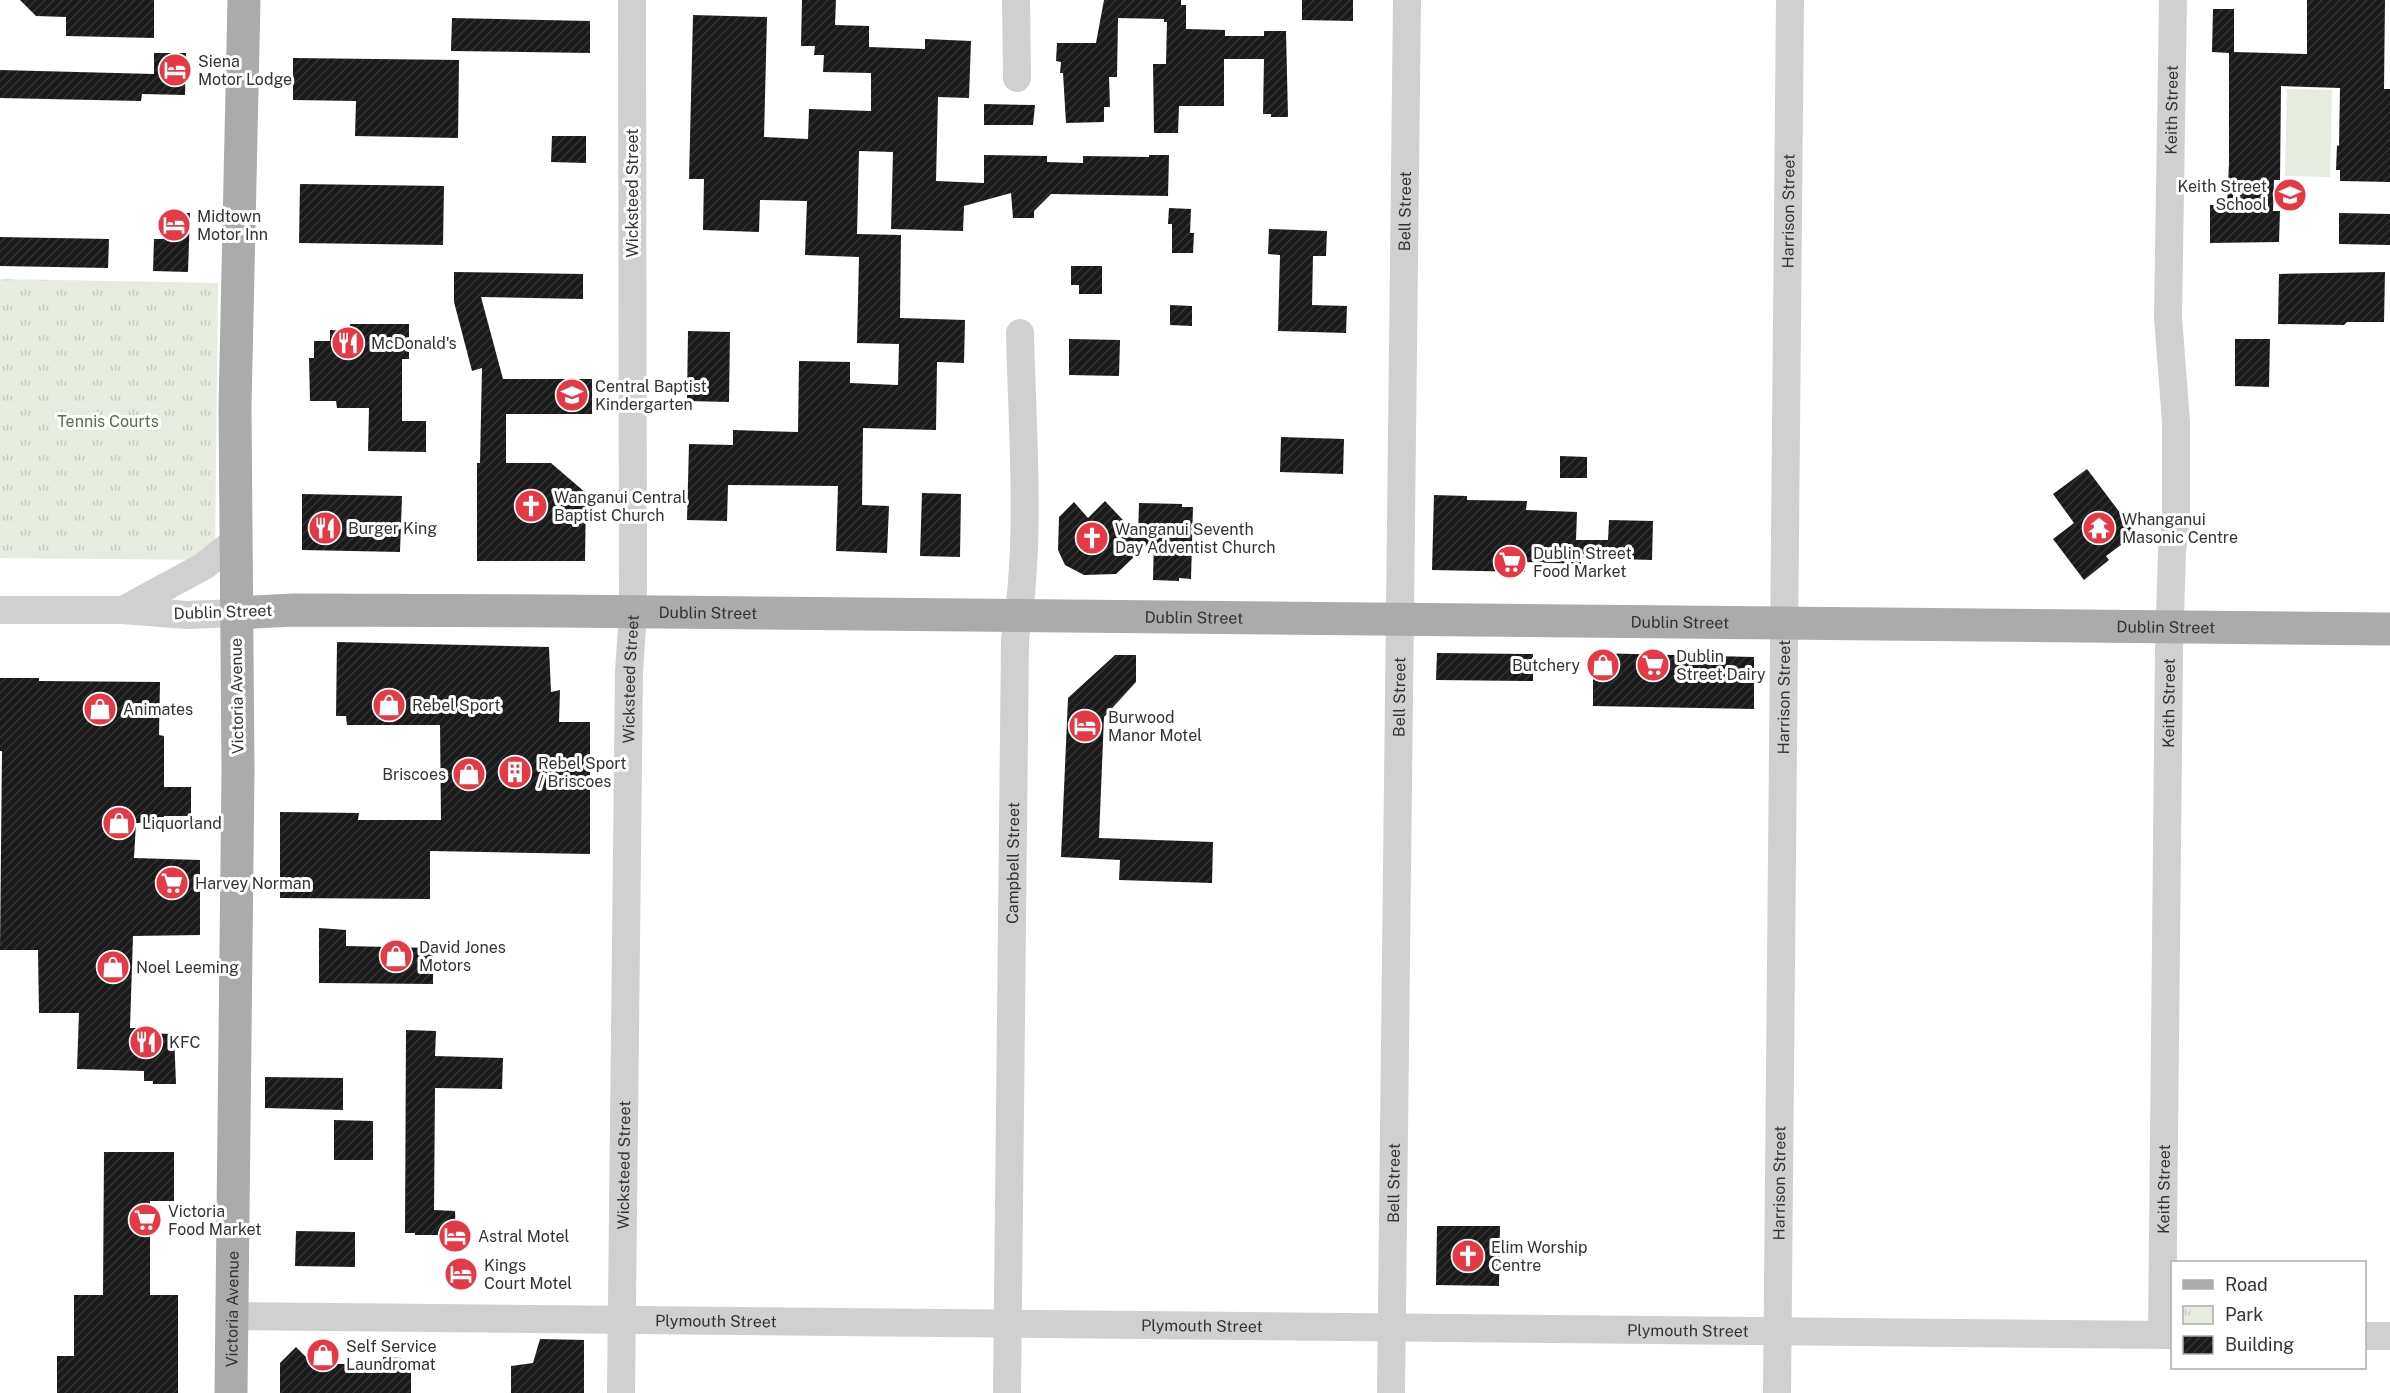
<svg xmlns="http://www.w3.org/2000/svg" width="2390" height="1393" viewBox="0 0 2390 1393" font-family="'Public Sans',sans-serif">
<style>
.grass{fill:#e6ecdf}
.park{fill:url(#park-tufts)}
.building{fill:url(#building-hatch)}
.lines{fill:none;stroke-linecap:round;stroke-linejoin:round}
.minor{stroke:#d0d0d0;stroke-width:28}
.major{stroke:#ababab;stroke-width:33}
.labels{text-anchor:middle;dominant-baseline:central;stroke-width:6;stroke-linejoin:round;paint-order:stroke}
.poi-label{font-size:16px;fill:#333;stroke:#fff;text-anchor:start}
.street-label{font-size:16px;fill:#333;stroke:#fff}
.park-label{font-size:16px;fill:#56703f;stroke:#fff}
</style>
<defs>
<pattern id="park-tufts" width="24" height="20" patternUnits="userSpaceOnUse" patternTransform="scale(1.5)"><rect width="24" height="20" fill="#e6ecdf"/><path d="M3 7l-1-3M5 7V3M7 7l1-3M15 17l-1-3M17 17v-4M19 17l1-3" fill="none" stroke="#c6cbc0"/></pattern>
<pattern id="building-hatch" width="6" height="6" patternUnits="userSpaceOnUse" patternTransform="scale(1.5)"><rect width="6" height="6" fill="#1a1a1a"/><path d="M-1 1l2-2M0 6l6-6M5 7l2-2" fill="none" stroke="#333"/></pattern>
</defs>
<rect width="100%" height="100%" fill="#fff"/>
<path class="grass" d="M2287,89L2332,90L2330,177L2285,176Z"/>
<path class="park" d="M0,279L218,283L215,560L0,558Z"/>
<g class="building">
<path d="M20,0H154V38L66,36V17L36,16Z"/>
<path d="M802,0H836L835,25L869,26V47L925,49V39L971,41L969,98L938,97L936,181L984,183V155L1047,156V162L1083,163V156L1149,157V155H1169L1168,196L1051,194L1034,211V218H1013L1011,193L964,206L963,231L891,229L893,152L859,151L857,234L901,235L900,318L965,320L964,363L937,362L936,430L863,428L862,505L889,506L887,553L836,551L838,486L728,485L727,521L687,520L689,444L733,445V430L798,432L799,361L850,362V383L898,385L899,344L857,343L859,257L805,255L807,201L760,200L759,232L703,230L704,179H689L693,15L767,17L764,137L808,139L809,109L871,111V73L823,72L824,55H814L815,46H801Z"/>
<path d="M1104,0H1181V5H1186V29L1225,30V36H1264V31H1286L1288,117H1271V114H1263L1264,59H1224V106H1179L1178,133H1154L1153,64H1166L1167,22H1164V19L1118,18L1117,77H1109L1110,107H1104V122L1066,123L1063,73H1060L1061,62L1056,61L1057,43H1096Z"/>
<path d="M1302,0H1353V21L1302,20Z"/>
<path d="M2307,0H2385L2384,89H2390V182L2340,181V170H2336L2337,145L2339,146L2340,88L2281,86L2280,180H2274L2273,211H2280L2279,242L2210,243V205H2227L2229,163V53L2212,52L2213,9H2234V52L2307,54Z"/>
<path d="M452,18L590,21V53L451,51Z"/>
<path d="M154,53H186L185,95L142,94L141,101L0,98V70L154,74Z"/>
<path d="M293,58L459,60L458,138L355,136L356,101L293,100Z"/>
<path d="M984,104L1035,105L1033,125H984Z"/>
<path d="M552,136H586V163L551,162Z"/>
<path d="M300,184L444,186L443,245L299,243Z"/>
<path d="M1169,208L1191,209L1190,233H1194L1193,253H1172V224H1168Z"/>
<path d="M164,212L190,213L188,272L153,271L154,239H163Z"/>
<path d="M2339,213L2390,214V245L2339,244Z"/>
<path d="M1269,229L1327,231L1326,256H1313L1312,305L1347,306L1346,333L1278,331L1280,255L1268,254Z"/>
<path d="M0,237L109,239L108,268L0,266Z"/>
<path d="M1071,266H1102V294H1079V285H1071Z"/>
<path d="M454,272L583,274V299L481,297L503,379H592V414H506V463H551L586,493L585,561H477V463H480L482,368L472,371L454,302Z"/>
<path d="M2385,272L2384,322H2347L2344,325L2278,324L2279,274Z"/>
<path d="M1170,305L1192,306V326L1170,325Z"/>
<path d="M350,324H409V359H402V421H426V452L368,451L369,408H337L336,401H310L309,358H314V341H330V330L350,331Z"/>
<path d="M688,331L730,332L729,402L687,401Z"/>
<path d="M1069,339L1120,340L1119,376L1069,375Z"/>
<path d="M2235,339H2270L2269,387L2235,386Z"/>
<path d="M1281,437L1344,439L1343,474L1280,472Z"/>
<path d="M1560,456L1587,457V478H1560Z"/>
<path d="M2087,469L2136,534L2106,556L2109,560L2084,580L2053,539L2074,523L2053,494Z"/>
<path d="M922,493L961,494L960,557L920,556Z"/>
<path d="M302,494L402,496L400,552L302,550Z"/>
<path d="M1434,495L1467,496V500L1527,501L1526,510L1577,512L1576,540H1608L1609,520L1653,521L1652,560L1581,558V564L1525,562V572L1432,570Z"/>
<path d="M1105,501L1138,536L1139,503L1182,504V507H1193L1191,579L1179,578V581L1153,580L1154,538L1116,574L1084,575L1065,565L1058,550L1059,517L1074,502L1088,518Z"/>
<path d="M337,642L549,647L551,692L560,690L559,722H590V854L430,851V899L280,898V812L359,813L358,820H441L440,725H347L346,716H336Z"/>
<path d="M1437,653L1533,654V681L1436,680Z"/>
<path d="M1593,653L1754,657V709L1593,706Z"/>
<path d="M1115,655H1136V682L1104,717L1099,838L1213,842L1212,883L1119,880L1120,860L1061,857L1068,698Z"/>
<path d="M0,678H39V681L160,682L159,735L164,736V787H191V816H164V823H136L134,858L200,860V935L133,936L130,1028H139V1033L174,1034L176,1084H153V1081H144V1071L77,1069L79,1013H39L38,950H0L2,751H0Z"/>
<path d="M319,928L346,930V946L433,948V984L319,983Z"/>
<path d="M406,1030L436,1031L435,1056L503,1058L502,1089L435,1088L434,1210L455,1211L456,1235H415V1233H405Z"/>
<path d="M265,1077L343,1078V1110L265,1108Z"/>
<path d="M334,1120L373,1121V1160H334Z"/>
<path d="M104,1152H174V1201H150V1295H178V1393H57V1356H74V1295H103Z"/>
<path d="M1437,1226H1500L1499,1286L1436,1285Z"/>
<path d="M296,1231L355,1232V1267L295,1266Z"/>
<path d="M540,1339L584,1340V1393H511V1366L533,1363Z"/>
<path d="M296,1347L313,1364H351V1370L383,1371V1357L401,1358V1371H411V1393H280V1363Z"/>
</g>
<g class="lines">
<g class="minor">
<path d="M1016,0L1017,78"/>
<path d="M0,610H123L187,615L236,613"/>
<path d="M123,610L204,566L235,541"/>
<path id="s1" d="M232,1316L2172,1335"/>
<path id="s2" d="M2162,1335L2169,650L2172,551L2176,524V422L2168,317L2173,0"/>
<path d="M2364,1336H2390"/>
<path id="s3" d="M621,1393L629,672L633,612L632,0"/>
<path id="s4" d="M1007,1393L1015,639C1032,541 1022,432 1020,333"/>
<path id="s5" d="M1391,1393L1407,0"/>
<path id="s6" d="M1777,1393L1790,0"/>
</g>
<g class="major">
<path id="s7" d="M236,613L294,610L556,611L2390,629"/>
<path id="s8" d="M231,1393L238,770L235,407L244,0"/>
</g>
</g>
<defs>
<symbol id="hotel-disc" viewBox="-11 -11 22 22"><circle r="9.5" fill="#e63946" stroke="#fff"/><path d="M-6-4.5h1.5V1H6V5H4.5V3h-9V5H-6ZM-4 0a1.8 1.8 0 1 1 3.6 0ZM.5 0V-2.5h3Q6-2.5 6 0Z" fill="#fff"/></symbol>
<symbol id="school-disc" viewBox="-11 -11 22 22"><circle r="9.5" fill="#e63946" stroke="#fff"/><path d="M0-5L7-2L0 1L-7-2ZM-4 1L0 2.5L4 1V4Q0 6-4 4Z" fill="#fff"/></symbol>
<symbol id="restaurant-disc" viewBox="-11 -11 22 22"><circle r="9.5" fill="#e63946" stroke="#fff"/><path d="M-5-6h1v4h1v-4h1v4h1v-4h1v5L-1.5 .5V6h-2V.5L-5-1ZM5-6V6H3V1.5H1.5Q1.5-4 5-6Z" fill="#fff"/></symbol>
<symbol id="church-disc" viewBox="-11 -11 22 22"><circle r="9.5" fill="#e63946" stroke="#fff"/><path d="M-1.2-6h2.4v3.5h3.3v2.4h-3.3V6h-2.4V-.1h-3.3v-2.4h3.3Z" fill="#fff"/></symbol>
<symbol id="temple-disc" viewBox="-11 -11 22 22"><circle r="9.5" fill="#e63946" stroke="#fff"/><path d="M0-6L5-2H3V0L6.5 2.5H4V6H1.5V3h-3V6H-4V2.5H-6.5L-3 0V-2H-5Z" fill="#fff"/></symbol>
<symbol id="supermarket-disc" viewBox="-11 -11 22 22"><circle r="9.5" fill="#e63946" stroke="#fff"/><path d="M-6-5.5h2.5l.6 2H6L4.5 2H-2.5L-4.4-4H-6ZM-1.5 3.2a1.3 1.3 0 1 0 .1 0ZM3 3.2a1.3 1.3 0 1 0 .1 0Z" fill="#fff"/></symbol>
<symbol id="shop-disc" viewBox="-11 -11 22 22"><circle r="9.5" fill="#e63946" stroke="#fff"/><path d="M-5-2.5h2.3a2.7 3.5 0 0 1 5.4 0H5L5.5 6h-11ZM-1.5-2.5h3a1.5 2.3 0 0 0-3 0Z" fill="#fff"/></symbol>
<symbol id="building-disc" viewBox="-11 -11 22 22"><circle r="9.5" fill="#e63946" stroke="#fff"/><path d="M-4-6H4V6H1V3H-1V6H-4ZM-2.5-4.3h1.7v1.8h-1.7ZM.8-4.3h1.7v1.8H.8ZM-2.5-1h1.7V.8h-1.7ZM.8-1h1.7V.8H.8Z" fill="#fff"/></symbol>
</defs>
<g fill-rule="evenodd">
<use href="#hotel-disc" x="156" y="51" width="38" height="38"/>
<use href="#school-disc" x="2271" y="176" width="38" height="38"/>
<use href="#hotel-disc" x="155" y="206" width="38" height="38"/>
<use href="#restaurant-disc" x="329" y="324" width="38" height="38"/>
<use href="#school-disc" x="553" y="376" width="38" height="38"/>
<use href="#church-disc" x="512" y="487" width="38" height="38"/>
<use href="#restaurant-disc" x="306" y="509" width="38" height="38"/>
<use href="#temple-disc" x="2080" y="509" width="38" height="38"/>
<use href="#church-disc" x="1073" y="519" width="38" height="38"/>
<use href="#supermarket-disc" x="1491" y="543" width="38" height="38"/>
<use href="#shop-disc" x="1584" y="646" width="38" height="38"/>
<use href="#supermarket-disc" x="1634" y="646" width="38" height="38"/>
<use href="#shop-disc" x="370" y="686" width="38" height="38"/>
<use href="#shop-disc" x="81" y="690" width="38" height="38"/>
<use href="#hotel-disc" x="1066" y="707" width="38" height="38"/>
<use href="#building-disc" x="496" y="753" width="38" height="38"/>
<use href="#shop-disc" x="450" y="755" width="38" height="38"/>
<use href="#shop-disc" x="100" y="804" width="38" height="38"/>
<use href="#supermarket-disc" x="153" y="864" width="38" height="38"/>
<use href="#shop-disc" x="377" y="937" width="38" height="38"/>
<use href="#shop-disc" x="94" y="948" width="38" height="38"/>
<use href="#restaurant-disc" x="127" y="1023" width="38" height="38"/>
<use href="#supermarket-disc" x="126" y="1201" width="38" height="38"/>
<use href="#hotel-disc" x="436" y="1217" width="38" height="38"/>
<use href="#church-disc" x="1449" y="1237" width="38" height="38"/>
<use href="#hotel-disc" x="442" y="1255" width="38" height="38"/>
<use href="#shop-disc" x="304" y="1336" width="38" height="38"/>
</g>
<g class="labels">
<g class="poi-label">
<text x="198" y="61">Siena<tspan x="198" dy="18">Motor Lodge</tspan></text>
<text x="2267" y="186" text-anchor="end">Keith Street<tspan x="2267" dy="18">School</tspan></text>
<text x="197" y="216">Midtown<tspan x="197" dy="18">Motor Inn</tspan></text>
<text x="371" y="343">McDonald's</text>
<text x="595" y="386">Central Baptist<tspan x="595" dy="18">Kindergarten</tspan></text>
<text x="554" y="497">Wanganui Central<tspan x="554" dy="18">Baptist Church</tspan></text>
<text x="2122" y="519">Whanganui<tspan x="2122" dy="18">Masonic Centre</tspan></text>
<text x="348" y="528">Burger King</text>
<text x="1115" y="529">Wanganui Seventh<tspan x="1115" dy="18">Day Adventist Church</tspan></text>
<text x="1533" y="553">Dublin Street<tspan x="1533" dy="18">Food Market</tspan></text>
<text x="1676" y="656">Dublin<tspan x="1676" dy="18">Street Dairy</tspan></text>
<text x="1580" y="665" text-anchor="end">Butchery</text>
<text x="412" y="705">Rebel Sport</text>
<text x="123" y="709">Animates</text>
<text x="1108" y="717">Burwood<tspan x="1108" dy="18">Manor Motel</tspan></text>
<text x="538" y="763">Rebel Sport<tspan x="538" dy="18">/ Briscoes</tspan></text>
<text x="446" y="774" text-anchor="end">Briscoes</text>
<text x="142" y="823">Liquorland</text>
<text x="195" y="883">Harvey Norman</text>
<text x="419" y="947">David Jones<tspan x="419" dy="18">Motors</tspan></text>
<text x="136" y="967">Noel Leeming</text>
<text x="169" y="1042">KFC</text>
<text x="168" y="1211">Victoria<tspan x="168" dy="18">Food Market</tspan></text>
<text x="478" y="1236">Astral Motel</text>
<text x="1491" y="1247">Elim Worship<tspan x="1491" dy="18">Centre</tspan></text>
<text x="484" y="1265">Kings<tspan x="484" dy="18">Court Motel</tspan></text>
<text x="346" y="1346">Self Service<tspan x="346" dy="18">Laundromat</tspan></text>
</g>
<g class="street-label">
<text stroke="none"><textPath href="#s2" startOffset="1226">Keith Street</textPath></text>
<text transform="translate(632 193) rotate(-90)">Wicksteed Street</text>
<text stroke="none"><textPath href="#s5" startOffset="1182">Bell Street</textPath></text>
<text stroke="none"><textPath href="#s6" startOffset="1182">Harrison Street</textPath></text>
<text transform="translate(223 612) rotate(-2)">Dublin Street</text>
<text stroke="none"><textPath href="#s7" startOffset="472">Dublin Street</textPath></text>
<text stroke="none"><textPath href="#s7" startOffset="958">Dublin Street</textPath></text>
<text stroke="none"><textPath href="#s7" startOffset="1444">Dublin Street</textPath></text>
<text stroke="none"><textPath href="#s7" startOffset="1930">Dublin Street</textPath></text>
<text stroke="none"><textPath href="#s3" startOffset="714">Wicksteed Street</textPath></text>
<text transform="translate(237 696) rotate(-91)">Victoria Avenue</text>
<text stroke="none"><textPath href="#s6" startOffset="696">Harrison Street</textPath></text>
<text stroke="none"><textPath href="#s5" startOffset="696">Bell Street</textPath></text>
<text stroke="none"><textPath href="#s2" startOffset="632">Keith Street</textPath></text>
<text stroke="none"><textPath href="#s4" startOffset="530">Campbell Street</textPath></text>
<text stroke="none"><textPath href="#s3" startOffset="228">Wicksteed Street</textPath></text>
<text stroke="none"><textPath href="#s5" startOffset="210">Bell Street</textPath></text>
<text stroke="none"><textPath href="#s6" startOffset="210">Harrison Street</textPath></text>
<text stroke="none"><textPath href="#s2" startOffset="146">Keith Street</textPath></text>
<text stroke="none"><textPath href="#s8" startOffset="84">Victoria Avenue</textPath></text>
<text stroke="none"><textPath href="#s1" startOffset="484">Plymouth Street</textPath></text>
<text stroke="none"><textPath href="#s1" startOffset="970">Plymouth Street</textPath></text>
<text stroke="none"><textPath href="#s1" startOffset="1456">Plymouth Street</textPath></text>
</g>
<g class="park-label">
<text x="108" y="421">Tennis Courts</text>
</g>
</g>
<rect x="2171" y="1261" width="195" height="108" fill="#ffffff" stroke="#adadad" stroke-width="1.5"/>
<rect x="2183" y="1280" width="30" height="9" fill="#ababab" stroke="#adadad" stroke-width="1.5"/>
<text x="2225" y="1291" font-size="18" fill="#333333">Road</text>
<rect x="2183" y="1306" width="30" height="18" fill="url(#park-tufts)" stroke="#adadad" stroke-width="1.5"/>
<text x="2225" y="1321" font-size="18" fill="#333333">Park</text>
<rect x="2183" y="1336" width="30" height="18" fill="url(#building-hatch)" stroke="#adadad" stroke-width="1.5"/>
<text x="2225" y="1351" font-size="18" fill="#333333">Building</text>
</svg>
